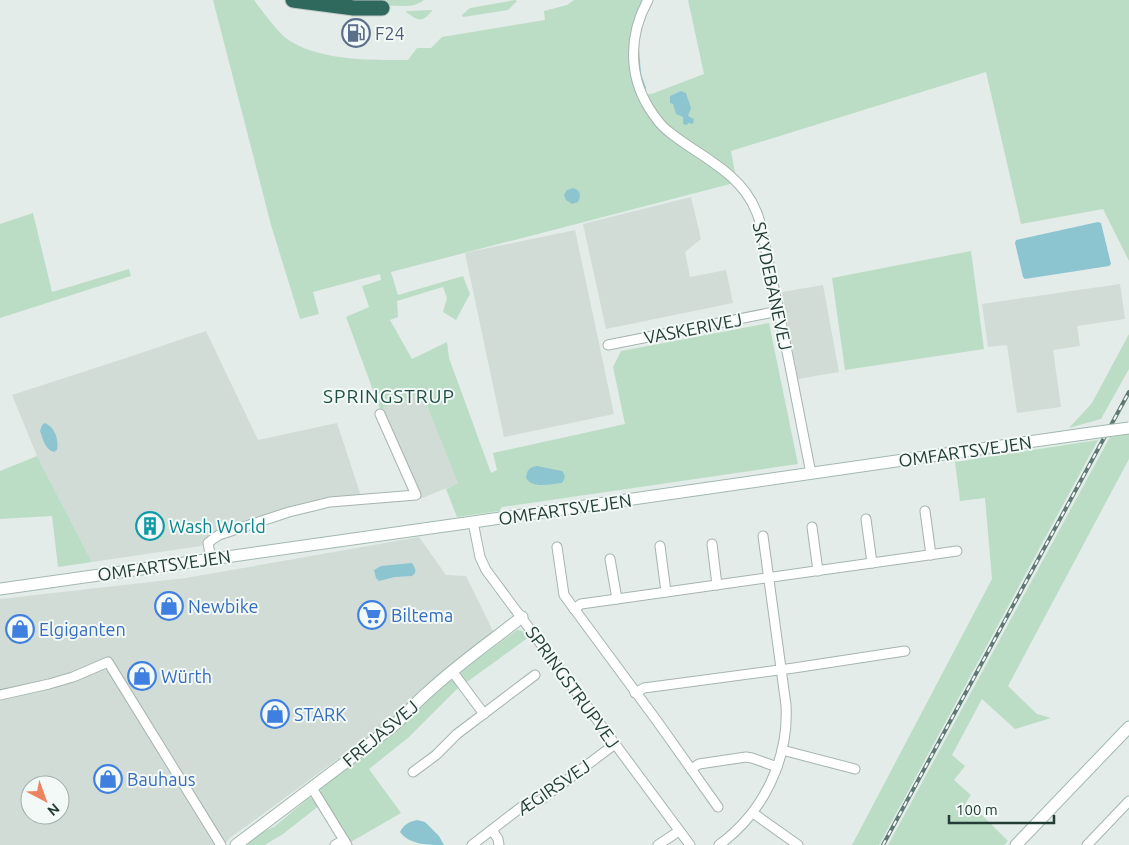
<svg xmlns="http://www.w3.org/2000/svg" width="1129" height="845" viewBox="0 0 1129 845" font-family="Ubuntu,sans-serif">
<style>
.built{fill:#d1dcd7;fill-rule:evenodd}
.green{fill:#bcddc5}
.water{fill:#8cc5d0}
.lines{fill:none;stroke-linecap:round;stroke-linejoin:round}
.stream{stroke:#8cc5d0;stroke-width:2}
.street-casing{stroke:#a6b4af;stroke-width:11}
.secondary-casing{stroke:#a1b8b0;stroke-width:13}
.highway-casing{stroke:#c1c9c7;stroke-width:17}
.street{stroke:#fff;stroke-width:9}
.secondary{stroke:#fff;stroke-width:11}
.highway{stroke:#2f695d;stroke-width:15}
.rail-casing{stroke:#5d7972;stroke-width:4}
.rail{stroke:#f3f9f6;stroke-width:2;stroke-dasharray:5.5;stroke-linecap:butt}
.secondary-bridge-casing{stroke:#a1b8b0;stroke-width:13;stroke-linecap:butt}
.secondary-bridge{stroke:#fff;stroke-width:11}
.labels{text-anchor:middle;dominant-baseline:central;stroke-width:4;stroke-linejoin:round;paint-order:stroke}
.service-label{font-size:18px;fill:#4e5e75;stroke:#f3f9f6;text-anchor:start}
.street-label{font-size:18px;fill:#233d36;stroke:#f3f9f6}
.culture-label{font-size:18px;fill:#0d838f;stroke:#f3f9f6;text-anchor:start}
.shop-label{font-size:18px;fill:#366cbe;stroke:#f3f9f6;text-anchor:start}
.neighbourhood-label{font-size:19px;letter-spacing:1px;fill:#1f4f44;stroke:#f3f9f6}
</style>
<rect width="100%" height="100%" fill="#e3ece8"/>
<g class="built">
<path d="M691,197L701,239L685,252L690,277L726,270L733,303L606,329L583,224Z"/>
<path d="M575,230L614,414L504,437L465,253Z"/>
<path d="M1120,284L1125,319L1077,326L1080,346L1053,350L1061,407L1017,413L1007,345L988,347L982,304Z"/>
<path d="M823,285L839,372L798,379L782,292Z"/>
<path d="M206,331L258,440L337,423L361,496L244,524L201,546L92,562L37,456L12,395L126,358Z"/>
<path d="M422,393L459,483L420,499L380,409Z"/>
<path d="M419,537L446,575L466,576L494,633L402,712L230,838L224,845H0V599L186,578ZM30,785H60V815H30Z"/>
</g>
<g class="green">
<path d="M213,0H254C262,11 277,31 287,39C319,61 370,60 408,60L417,48H431L442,37L545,20L544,11L567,5L574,0H646L631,49L649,114L734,183L391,272L398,295L463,276L470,294L456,320L443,312L447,298L443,287L397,301L398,317L390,320L412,359L447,342L449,358L491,473L497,470L493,453L625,424L613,367L621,351L769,323L798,464L502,507L499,511L457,517L446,489L458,483L422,393L380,409L346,317L369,307L362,286L381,280L380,274L313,292L319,314L300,319L271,225Z"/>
<path d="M308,0H424C411,10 397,4 382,6Z"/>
<path d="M515,0L517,1L508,10L463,17L462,15L470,8Z"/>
<path d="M688,0H1129V261L1103,209L1021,224L986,72L731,151L735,173L721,165L661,122L645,95L654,93L704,74Z"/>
<path d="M432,10V11C422,23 418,21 406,12L407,11Z"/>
<path d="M33,213L52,292L129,269L131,276L0,318V224Z"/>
<path d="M971,251L984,349L845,370L832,278Z"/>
<path d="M1129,334V369L1101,419L1069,428L1092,403Z"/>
<path d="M1129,434V459L1008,686L1037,714L1051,718L1015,729L982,699L952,755L965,766L954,780L971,795L965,804L978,811L1008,841L1004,845H888L1110,437Z"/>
<path d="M1098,440L879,845H852L992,579L985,498L960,501L955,462Z"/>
<path d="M37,456L92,562L58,567L52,516L0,519V471Z"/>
<path d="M517,630L526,632L529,637L467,682L461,674V671Z"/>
<path d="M453,680L458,688L409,737L369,769L401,813L349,843L320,792L321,788C354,763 389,740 418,710C426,703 442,682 453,680Z"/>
<path d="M309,798H315L320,805L283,834L265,845H242L255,835L274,827Z"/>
</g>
<g class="water">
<path d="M681,91L686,93L691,108L688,116L694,119L693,124L688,123L687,125L683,124V117L676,114L673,104L670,103V96Z"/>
<path d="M573,188C581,190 581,196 578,202L572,204L566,200L564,195L567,190Z"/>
<path d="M1098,222L1101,223L1111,264L1109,266L1025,279L1023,277L1015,243L1016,240Z"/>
<path d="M45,423C55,427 59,440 57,450L54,452C45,450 43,439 40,431L42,425Z"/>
<path d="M537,466L562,471C566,476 565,478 562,483C550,484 533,489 526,478C527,470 529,467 537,466Z"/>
<path d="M412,563C415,568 418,572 412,576L395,577L379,581L376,578L374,570L381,566Z"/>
<path d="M417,820L425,822L439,836L444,845C429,845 409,845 400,832C404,824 409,822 417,820Z"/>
</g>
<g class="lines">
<path class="stream" d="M638,49L640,74L645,88"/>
<defs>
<g id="street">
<path d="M648,0C629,34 628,74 649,108C654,116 660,125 668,131C698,156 740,171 756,211C760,219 761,228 763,236C766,252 770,268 773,284C787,347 798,410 811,473"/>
<path d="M608,345L779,311"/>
<path d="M925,511L931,555"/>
<path d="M866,519L872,563"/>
<path d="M473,522L480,557L486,570L690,845"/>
<path d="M812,527L818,571"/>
<path d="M712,544L717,585"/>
<path d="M660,546L666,592"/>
<path d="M557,547L564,595L657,721L718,807"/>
<path d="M211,559L208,543L213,539L219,535L289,512L330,502L416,495L380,414"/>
<path d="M610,559L617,599"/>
<path d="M574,609L581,604L617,599L957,551"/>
<path d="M452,671L484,714"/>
<path d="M635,693L644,688L794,668L905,651"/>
<path d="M0,695L49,684L73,677L108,662L221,845"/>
<path d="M782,750L855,769"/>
<path d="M691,769L699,764L746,757L752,758L777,767"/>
<path d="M413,772L436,755L457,734L535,675"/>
<path d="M312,788L347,845"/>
<path d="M753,813L798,845"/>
<path d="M492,830L498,839L499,845"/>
<path d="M335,845L344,840"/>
<path d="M472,845L524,805L539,801L615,744"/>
<path d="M658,845L679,831"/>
<path d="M719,845C763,813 789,760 786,705L763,536"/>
<path d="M1087,845L1129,801"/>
</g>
<g id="secondary">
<path d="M0,589L473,522L1084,434"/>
<path d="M236,845L392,727C405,716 415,703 428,692C457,665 490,642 522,617"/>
<path d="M1016,845L1129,727"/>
</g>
<path id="highway" d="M293,0L354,8H382"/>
</defs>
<use href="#street" class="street-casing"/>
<use href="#secondary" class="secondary-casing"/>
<use href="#highway" class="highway-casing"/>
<use href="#street" class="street"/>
<use href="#secondary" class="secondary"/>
<use href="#highway" class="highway"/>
<defs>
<path id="rail" d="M883,845L1129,392"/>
</defs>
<use href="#rail" class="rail-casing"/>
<use href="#rail" class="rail"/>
<defs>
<path id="secondary-bridge" d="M1084,434L1129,428"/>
</defs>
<use href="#secondary-bridge" class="secondary-bridge-casing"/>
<use href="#secondary-bridge" class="secondary-bridge"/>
</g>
<defs>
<symbol id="fuel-ring" viewBox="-11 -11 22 22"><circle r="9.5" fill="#f3f9f6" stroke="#5c6f8a" stroke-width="1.5"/><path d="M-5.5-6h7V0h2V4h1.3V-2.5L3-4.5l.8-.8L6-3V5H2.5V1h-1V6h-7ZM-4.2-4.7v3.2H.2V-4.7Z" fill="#5c6f8a"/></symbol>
<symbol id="building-ring" viewBox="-11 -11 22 22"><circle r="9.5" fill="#f3f9f6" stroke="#0f9aa8" stroke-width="1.5"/><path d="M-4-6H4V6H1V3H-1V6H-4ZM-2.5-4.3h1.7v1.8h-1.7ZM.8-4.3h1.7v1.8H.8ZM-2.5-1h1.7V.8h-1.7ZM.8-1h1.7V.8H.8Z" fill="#0f9aa8"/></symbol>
<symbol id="shop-ring" viewBox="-11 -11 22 22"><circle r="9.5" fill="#f3f9f6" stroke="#3f7fe0" stroke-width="1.5"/><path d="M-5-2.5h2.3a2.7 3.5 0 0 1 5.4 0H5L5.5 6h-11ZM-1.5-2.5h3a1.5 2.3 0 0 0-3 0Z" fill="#3f7fe0"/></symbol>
<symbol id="supermarket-ring" viewBox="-11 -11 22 22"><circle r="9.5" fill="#f3f9f6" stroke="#3f7fe0" stroke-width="1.5"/><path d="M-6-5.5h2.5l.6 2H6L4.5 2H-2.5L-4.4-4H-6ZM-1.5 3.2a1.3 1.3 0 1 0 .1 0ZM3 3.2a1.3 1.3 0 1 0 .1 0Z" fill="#3f7fe0"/></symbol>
</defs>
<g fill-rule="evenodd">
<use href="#fuel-ring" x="340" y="17" width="32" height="32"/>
<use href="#building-ring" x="134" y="510" width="32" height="32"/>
<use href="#shop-ring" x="153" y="590" width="32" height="32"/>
<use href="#supermarket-ring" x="356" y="599" width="32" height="32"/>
<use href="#shop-ring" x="4" y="613" width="32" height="32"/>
<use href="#shop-ring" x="126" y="660" width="32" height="32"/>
<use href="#shop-ring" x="259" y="698" width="32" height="32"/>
<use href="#shop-ring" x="92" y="763" width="32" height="32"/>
</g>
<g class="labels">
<g class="service-label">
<text x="375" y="33">F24</text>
</g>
<g class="street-label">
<text transform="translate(773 286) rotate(78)">SKYDEBANEVEJ</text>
<text transform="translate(693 328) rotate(-11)">VASKERIVEJ</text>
<text transform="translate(965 451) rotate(-8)">OMFARTSVEJEN</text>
<text transform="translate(565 509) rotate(-8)">OMFARTSVEJEN</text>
<text transform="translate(164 565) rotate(-8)">OMFARTSVEJEN</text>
<text transform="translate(573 687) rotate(54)">SPRINGSTRUPVEJ</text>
<text transform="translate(380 733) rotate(-40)">FREJASVEJ</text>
<text transform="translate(553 787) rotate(-34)">ÆGIRSVEJ</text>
</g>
<g class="culture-label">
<text x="169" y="526">Wash World</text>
</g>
<g class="shop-label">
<text x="188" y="606">Newbike</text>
<text x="391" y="615">Biltema</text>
<text x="39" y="629">Elgiganten</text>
<text x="161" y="676">Würth</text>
<text x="294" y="714">STARK</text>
<text x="127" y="779">Bauhaus</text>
</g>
<g class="neighbourhood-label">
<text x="389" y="396">SPRINGSTRUP</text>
</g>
</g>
<g transform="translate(45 800) rotate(139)"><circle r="24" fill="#f3f9f6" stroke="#a0aea9"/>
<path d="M0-4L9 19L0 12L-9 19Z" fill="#ee845f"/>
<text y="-8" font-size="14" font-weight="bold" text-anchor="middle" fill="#233d36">N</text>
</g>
<path d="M949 815v8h105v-8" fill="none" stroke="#233d36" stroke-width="2.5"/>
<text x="956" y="815" font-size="15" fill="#233d36" stroke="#f3f9f6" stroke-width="4" paint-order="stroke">100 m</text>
</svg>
